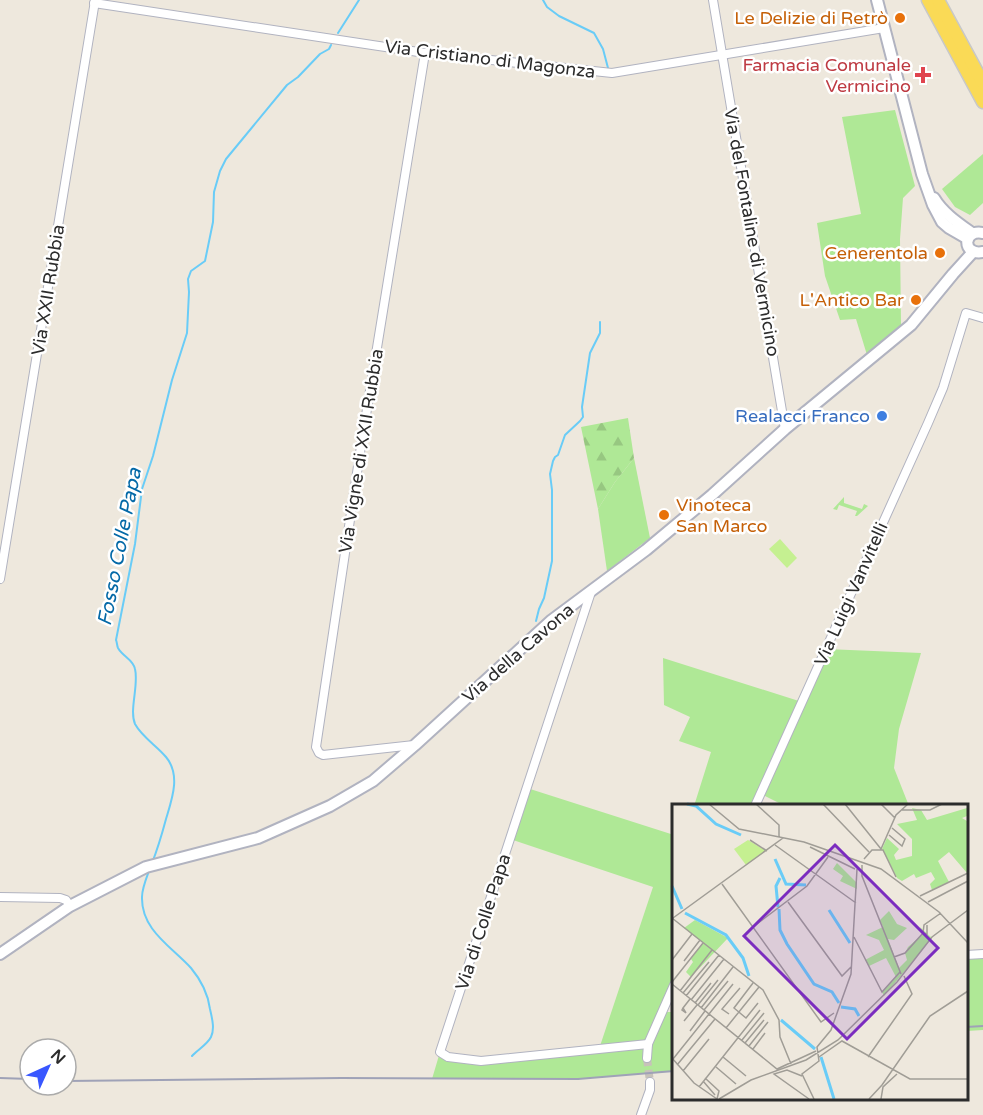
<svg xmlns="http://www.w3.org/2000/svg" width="983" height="1115" viewBox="0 0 983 1115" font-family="'Varela Round',sans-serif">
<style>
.grass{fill:#afe896}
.forest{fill:url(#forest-firs)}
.pitch{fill:#c5f091}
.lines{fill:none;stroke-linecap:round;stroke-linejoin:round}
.stream{stroke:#69ccf7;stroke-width:2}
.minor-tunnel{stroke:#c7c2ba;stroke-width:8;stroke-dasharray:8 4;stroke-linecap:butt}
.minor-casing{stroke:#b1b3c0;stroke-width:10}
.secondary-casing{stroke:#b1b3c0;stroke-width:14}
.primary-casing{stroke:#c8c8c8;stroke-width:15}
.minor{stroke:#fff;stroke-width:8}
.secondary{stroke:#fff;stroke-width:10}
.primary{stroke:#fada56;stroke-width:12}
.rail{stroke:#9fa2b7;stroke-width:2}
.food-dot{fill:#e8710a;stroke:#fff;stroke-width:2}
.health-dot{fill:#e0444e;stroke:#fff;stroke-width:2}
.shop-dot{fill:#3f7fe0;stroke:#fff;stroke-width:2}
.labels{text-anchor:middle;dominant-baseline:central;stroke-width:5;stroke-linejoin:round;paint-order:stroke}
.food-label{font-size:18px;fill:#c56008;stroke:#fff;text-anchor:end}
.street-label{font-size:18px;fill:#2c2c2c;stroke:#fff}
.health-label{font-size:18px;fill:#be3a42;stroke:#fff;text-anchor:end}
.shop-label{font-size:18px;fill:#366cbe;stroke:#fff;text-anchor:end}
.water-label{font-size:20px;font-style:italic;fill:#0469a7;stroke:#fff}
.inset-river{fill:none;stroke:#69ccf7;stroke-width:3}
.inset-road{fill:none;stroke:#a09d96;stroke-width:1.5}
.view{fill:#7b2cbf;fill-opacity:0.15;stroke:#7b2cbf;stroke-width:3}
.inset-edge{fill:none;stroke:#2c2c2c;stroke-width:3}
</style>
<defs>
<pattern id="forest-firs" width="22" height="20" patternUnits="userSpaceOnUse" patternTransform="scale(1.5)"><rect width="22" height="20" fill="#afe896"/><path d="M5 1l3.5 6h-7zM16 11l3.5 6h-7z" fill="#97c781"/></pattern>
</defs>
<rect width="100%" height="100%" fill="#eee8dd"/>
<g class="grass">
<path d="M895,110L915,186L903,198L900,239L901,326L867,355L856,319L840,320L825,276L817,223L861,214L842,117Z"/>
<path d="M983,154V203L970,215L955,207L942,189Z"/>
<path d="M634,458L650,538L607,571L598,509L615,482Z"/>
<path d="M844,497V503L862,509L864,504L868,506L857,516H855L857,511L839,505L837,510L833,509Z"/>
<path d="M826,649L921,653L899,729L894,768L909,806H785L761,794L755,806H694L711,752L679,741L690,717L664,705L663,658L802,702Z"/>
<path d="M527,788L674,835V985L663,1012H674V1071L578,1079H432L440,1052L481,1061L599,1049L653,887L510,839Z"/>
<path d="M983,954V1030L967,1031V955Z"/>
</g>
<path class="forest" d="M628,418L634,458L615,482L598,509L581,427Z"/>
<path class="pitch" d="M780,539L797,558L787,568L769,549Z"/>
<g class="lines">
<g class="stream">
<path d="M543,0L547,7L559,16L594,33L603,49L608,68"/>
<path d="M338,33L359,0"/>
<path d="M536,621L539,609L544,598L552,561V490L550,474L553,461L555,457L558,455L565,435L580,421L583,417L582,407L590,353L600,333V322"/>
<path d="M152,863C158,848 162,834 166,819C172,799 181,775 166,757C157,746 142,737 135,724C129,710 139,685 135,669C133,659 123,657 118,648C117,646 117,642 116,640L135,544L142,489L153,456L172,380L187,333L189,292L188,279L191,271L205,261L213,222L214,192L220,171L226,159L287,85L298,77L320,54L329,49L331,45"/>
<path d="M149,871C146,879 142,889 142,897C141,930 172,947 191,968C201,980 208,994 210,1009C212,1018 215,1029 211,1037C207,1045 197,1050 192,1056"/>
</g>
<path class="minor-tunnel" d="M647,1058L650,1082"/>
<defs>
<g id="minor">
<path d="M713,0L785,429"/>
<path d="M94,3L425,53L612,73L884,28"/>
<path d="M0,579L95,1"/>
<path d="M591,592L440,1052L448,1057L481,1061L648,1044"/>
<path d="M414,745L323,755L319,753L316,747L361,446L425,53"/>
<path d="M755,806L928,423L943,388L966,313L983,318"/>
<path d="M0,897L60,898L66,900L70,906"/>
<path d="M966,955L983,954"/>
<path d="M647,1058L648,1044L674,985"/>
<path d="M641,1115L650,1090V1082"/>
</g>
<g id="secondary">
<path d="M877,0L922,174L933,205L942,222L949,228L968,239"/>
<path d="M934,198C943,213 958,223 972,233"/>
<path d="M983,233C962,229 962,256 983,252"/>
<path d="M0,954L70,906L146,867L258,838L330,806L373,781L415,745L552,620L646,550L712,495L785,429L911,325L953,274L973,252"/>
</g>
<g id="primary">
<path d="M928,0L983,102"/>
<path d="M938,0L983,83"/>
</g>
</defs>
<use href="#minor" class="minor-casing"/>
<use href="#secondary" class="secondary-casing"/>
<use href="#primary" class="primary-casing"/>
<use href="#minor" class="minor"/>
<use href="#secondary" class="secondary"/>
<use href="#primary" class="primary"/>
<g class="rail">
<path d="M966,1027L983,1026"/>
<path d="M0,1078L30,1079"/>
<path d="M66,1081L341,1078L578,1079L674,1071"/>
</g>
</g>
<g class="food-dot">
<circle cx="900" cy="18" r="6"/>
<circle cx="940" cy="253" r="6"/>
<circle cx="916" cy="300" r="6"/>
<circle cx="664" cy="515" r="6"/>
</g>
<path class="health-dot" d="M920 66h6v6h6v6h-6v6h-6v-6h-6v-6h6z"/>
<circle class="shop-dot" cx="882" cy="416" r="6"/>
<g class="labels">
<g class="food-label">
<text x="888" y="18">Le Delizie di Retrò</text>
<text x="928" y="253">Cenerentola</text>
<text x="904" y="300">L'Antico Bar</text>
<text x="676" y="505" text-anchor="start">Vinoteca<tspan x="676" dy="21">San Marco</tspan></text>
</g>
<g class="street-label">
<text transform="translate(490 59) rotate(7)">Via Cristiano di Magonza</text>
<text transform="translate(752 232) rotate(80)">Via del Fontaline di Vermicino</text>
<text transform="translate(48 290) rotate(-81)">Via XXII Rubbia</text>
<text transform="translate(361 451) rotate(-81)">Via Vigne di XXII Rubbia</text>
<text transform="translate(851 594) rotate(-66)">Via Luigi Vanvitelli</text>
<text transform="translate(518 653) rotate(-41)">Via della Cavona</text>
<text transform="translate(483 922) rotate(-72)">Via di Colle Papa</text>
</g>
<g class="health-label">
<text x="911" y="65">Farmacia Comunale<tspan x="911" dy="21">Vermicino</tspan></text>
</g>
<g class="shop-label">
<text x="870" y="416">Realacci Franco</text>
</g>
<g class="water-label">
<text transform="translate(120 547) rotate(-79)">Fosso Colle Papa</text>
</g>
</g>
<g transform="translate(672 804)">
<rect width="296" height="296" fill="#eee8dd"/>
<path d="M240,4L249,6L255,16L295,4V12L290,14L295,17V69L277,48L266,57L277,78L260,86L258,80L263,75L259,68L244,74L242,70L230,77L225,74L210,45L215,34L227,45L222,51L224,56L240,52V35L225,20L245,16ZM165,59L185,79V85L168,77L171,72L161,65ZM217,107L225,120L235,124L222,136L216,135L227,164L235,156L233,149L236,143L251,130L248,123L260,134L212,192L210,188L224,173L214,154L197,162L193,156L212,146L207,136L194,131L211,123L208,116ZM23,116L56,134L19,173L14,168L21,158L19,155L31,139L12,124Z" fill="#afe896"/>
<path d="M76,36L94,47L74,61L62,45Z" fill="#c5f091"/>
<path class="inset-river" d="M15,0L24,2L44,20L69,31M103,55L114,80L134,81M0,82L10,105M106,103L104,82L108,74M107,105L108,126L115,140L142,180L160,188L167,199M157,106L178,139M13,109L54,131L71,154L77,172M169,203L183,205L187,212M109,216L143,245M149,253L162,295"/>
<path class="inset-road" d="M37,0L67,25L132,38L209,65L267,108L296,139M84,0L107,21V33M151,0L197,48M173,0L209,45M209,0L223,14M230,6H258L270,0M217,31L230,42L233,35L220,24M78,36L95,47M103,41L184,99M138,43L183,65M209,45L224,11L236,0M192,55L200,46H211L224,73M190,61V72L229,170M50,80L149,218L162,209M248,92L296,69M116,98L170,172L179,163M256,98L296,77M0,114L91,186L107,216L108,233L119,260M1,114L111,34M81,123L135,82L156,53M251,129L252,121L269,109M182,133L210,188L228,168M222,153L233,149L251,129L255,130V121M0,156L20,130M12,157L28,136M0,178L31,139M81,179L62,204L74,214L86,199M0,180L105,265L144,247M8,187L40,146M11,189L37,158M14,192L47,151M19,196L52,155M23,199L39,179M26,201L46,176M11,204L14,209L10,206L11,204L18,195M29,204L61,163M32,206L56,177M37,210L61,180M57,210L50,205L68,184M12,217L25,201M54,224L87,183M18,227L33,207M70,236L92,209M73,239L92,216M77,242L96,218M81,245L93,229M51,253L74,272M147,253L170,237L238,275H296M196,253L240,190L232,172M0,254L22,279L45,295M1,255L37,210M5,261L43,215M44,263L64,280M11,267L37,235M130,272L115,266L102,270L137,295M33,274L47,287L45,295M31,277L43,291M27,283L88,206M47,295L79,276L134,256L166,236L225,178L260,133L296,106M142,295L130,270L147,257L145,243L159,226L179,170L185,65M197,295L210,281L258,212L296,187M209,295L211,283L225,270"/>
<path class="view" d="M163,41L266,144L175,235L72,132Z"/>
<rect width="296" height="296" class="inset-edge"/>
</g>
<g transform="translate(48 1067) rotate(45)"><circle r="28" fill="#ffffff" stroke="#ababab" stroke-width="1.5"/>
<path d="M0-4.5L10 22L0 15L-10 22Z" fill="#3957ff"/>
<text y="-9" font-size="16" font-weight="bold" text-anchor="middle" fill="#2c2c2c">N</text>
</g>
</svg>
